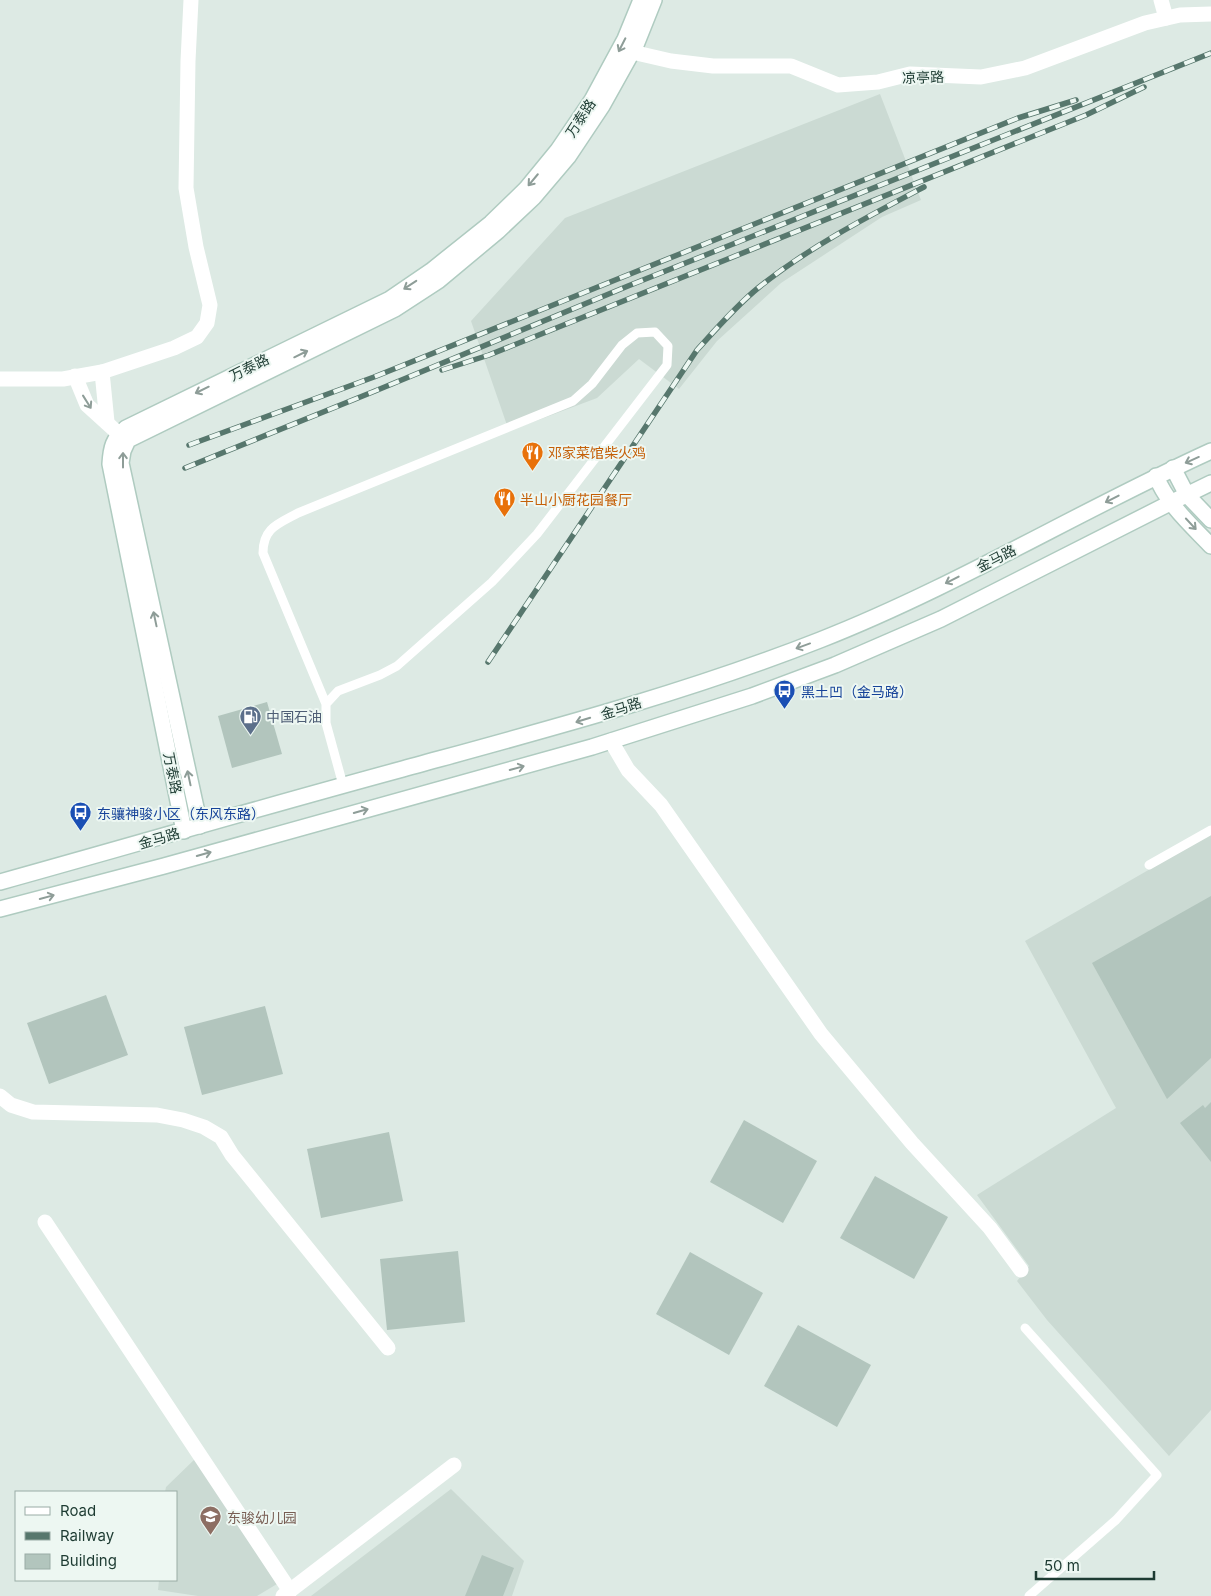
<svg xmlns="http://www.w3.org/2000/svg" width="1211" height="1596" viewBox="0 0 1211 1596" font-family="Inter,'Noto Sans SC',sans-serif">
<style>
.built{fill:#cbdad3}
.building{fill:#b2c5bd}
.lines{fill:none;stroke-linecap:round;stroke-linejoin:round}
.secondary-casing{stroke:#afcbc0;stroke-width:18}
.lane{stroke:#fff;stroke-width:9}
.street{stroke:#fff;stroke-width:15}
.secondary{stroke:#fff;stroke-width:15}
.rail-casing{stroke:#57776d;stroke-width:5.5}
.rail{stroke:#edf7f2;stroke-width:4;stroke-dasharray:11;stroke-linecap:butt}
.oneway{stroke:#8e9d98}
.labels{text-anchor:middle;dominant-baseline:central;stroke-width:4;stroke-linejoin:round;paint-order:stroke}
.street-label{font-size:14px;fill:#1d3b32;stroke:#edf7f2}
.food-label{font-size:14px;fill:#c56008;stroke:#edf7f2;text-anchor:start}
.transit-label{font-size:14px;fill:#164399;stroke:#edf7f2;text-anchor:start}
.service-label{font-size:14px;fill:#4e5e75;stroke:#edf7f2;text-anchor:start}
.education-label{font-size:14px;fill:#785e54;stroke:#edf7f2;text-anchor:start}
</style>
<rect width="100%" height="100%" fill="#ddeae4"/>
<g class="built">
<path d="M880,94L921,200L882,217L781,283L717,341L679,389L639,359L597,398L509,431L471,321L565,218Z"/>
<path d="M1211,834V1410L1169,1456L1047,1320L1017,1281L1029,1266L977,1195L1116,1108L1025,941Z"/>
<path d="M196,1458L277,1584L257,1596H198L158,1590L159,1580H176V1492H165L166,1487Z"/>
<path d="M451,1489L524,1561L512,1596H311Z"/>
</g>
<g class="building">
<path d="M267,702L282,754L232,768L218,716Z"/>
<path d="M1211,896V1058L1167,1099L1092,963Z"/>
<path d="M106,995L128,1055L49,1084L27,1023Z"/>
<path d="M265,1006L283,1074L202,1095L184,1027Z"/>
<path d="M1211,1102V1162L1180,1123L1203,1105L1205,1108Z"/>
<path d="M744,1120L817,1161L783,1223L710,1182Z"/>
<path d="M389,1132L403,1201L321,1218L307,1149Z"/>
<path d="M875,1176L948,1217L914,1279L840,1238Z"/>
<path d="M458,1251L465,1322L387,1330L380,1259Z"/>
<path d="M690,1252L763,1293L729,1355L656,1314Z"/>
<path d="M798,1325L871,1365L837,1427L764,1386Z"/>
<path d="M482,1555L514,1568L503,1596H465Z"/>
</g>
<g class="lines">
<defs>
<g id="secondary">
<path d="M1173,468L1187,495L1211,520"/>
<path d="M1156,476C1167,504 1191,525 1211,546"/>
<path d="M200,826L121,463L123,451L128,440L395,309L438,281L498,231L534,197L568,157L602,106L636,45L654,0"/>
<path d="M184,831L110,464C111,447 113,439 126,428L390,299L431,271L491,223L526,189L558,150L592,100L625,39L641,0"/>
<path d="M0,882C133,845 266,806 399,770C541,731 683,694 820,640C955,587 1079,511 1211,451"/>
<path d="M0,909L164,866L592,747L752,696L835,665L941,619L1170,503L1211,483"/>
</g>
</defs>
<use href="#secondary" class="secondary-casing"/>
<g class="lane">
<path d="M326,704L263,553C263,528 278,524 298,513L573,401L592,384L622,345L637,333L655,332L668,346L667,365L537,534L492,582L397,666L380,675L338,691L326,704V723L343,785"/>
<path d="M1149,865L1211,830"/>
<path d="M1025,1328L1157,1475L1116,1520L1029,1596"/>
</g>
<g class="street">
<path d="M1161,0L1166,18"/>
<path d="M632,52L671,61L713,66H791L838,85L878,82L910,74L981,77L1025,68L1145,23L1180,15L1211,14"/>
<path d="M102,372L107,422"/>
<path d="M75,376L87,405L119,434L128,440"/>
<path d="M0,379H63L102,372L174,348L197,337L207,323L210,305L196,247L186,188L188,61L191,0"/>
<path d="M611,741L628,770L661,805L821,1034L912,1143L990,1228L1021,1270"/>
<path d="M0,1096L11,1105L33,1112L157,1115L183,1120L204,1127L221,1137L232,1155L388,1348"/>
<path d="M45,1222L290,1591"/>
<path d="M283,1596L454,1465"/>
</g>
<use href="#secondary" class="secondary"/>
<defs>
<g id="rail">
<path d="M442,370L489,355L1086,115L1144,87"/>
<path d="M189,445L374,377L1018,118L1076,100"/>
<path d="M185,468L375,391L628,286L1211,53"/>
<path d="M488,662L697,350C717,328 736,306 758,288C809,247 867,217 924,187"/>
</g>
</defs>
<use href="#rail" class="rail-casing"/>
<use href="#rail" class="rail"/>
</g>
<defs><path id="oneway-shaft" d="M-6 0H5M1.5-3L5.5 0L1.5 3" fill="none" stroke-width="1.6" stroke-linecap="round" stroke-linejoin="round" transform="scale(1.25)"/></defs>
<g class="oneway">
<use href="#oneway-shaft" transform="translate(622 45) rotate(117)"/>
<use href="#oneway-shaft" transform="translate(533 180) rotate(130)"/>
<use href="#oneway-shaft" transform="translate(410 285) rotate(147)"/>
<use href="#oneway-shaft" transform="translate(301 354) rotate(-26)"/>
<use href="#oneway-shaft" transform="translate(202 390) rotate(154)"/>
<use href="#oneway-shaft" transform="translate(87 402) rotate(58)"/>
<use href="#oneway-shaft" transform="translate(123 460) rotate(-90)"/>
<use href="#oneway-shaft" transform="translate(1192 460) rotate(156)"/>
<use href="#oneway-shaft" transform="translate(1112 499) rotate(153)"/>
<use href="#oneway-shaft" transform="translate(1191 524) rotate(47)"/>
<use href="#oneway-shaft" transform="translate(952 580) rotate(153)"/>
<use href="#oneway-shaft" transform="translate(155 619) rotate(-102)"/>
<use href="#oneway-shaft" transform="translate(803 646) rotate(160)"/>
<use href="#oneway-shaft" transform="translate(583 720) rotate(163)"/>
<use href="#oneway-shaft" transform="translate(517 768) rotate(-15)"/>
<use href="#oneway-shaft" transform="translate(189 778) rotate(-102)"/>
<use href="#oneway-shaft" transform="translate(361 811) rotate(-16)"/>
<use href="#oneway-shaft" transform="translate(204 854) rotate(-16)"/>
<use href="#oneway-shaft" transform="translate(47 897) rotate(-15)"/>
</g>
<defs>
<symbol id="restaurant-pin" viewBox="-11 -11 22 30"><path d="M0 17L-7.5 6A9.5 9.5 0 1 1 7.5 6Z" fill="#e8710a" stroke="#edf7f2"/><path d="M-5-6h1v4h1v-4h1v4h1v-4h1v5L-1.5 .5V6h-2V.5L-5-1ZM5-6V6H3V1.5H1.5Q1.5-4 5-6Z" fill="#fff"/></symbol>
<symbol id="bus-pin" viewBox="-11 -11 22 30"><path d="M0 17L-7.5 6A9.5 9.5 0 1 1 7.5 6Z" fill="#1a4fb4" stroke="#edf7f2"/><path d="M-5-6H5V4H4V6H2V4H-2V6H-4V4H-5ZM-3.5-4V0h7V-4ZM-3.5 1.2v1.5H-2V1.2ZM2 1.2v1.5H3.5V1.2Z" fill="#fff"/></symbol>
<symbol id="fuel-pin" viewBox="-11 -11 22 30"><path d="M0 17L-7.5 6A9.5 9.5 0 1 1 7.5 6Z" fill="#5c6f8a" stroke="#edf7f2"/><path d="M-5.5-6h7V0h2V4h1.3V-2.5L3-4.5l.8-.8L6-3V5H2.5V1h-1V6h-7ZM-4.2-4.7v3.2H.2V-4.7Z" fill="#fff"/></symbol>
<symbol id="school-pin" viewBox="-11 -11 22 30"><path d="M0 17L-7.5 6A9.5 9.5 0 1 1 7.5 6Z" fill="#8d6e63" stroke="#edf7f2"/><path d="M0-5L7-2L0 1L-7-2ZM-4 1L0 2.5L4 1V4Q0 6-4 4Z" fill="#fff"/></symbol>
</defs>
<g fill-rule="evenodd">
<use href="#restaurant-pin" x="520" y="440" width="25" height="34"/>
<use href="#restaurant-pin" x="492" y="486" width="25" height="34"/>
<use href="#bus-pin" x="772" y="678" width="25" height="34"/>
<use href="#fuel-pin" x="238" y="704" width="25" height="34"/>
<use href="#bus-pin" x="68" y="800" width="25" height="34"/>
<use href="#school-pin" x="198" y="1504" width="25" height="34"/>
</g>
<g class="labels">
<g class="street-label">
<text transform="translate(923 77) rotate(-2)">凉亭路</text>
<text transform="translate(580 118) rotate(-57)">万泰路</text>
<text transform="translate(249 367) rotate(-26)">万泰路</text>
<text transform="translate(996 558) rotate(-27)">金马路</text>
<text transform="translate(621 708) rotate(-18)">金马路</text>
<text transform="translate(173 773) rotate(79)">万泰路</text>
<text transform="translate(159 838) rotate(-16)">金马路</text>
</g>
<g class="food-label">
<text x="548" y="452">邓家菜馆柴火鸡</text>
<text x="520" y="499">半山小厨花园餐厅</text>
</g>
<g class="transit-label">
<text x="801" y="691">黑土凹（金马路）</text>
<text x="97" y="813">东骧神骏小区（东风东路）</text>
</g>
<g class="service-label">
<text x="266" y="716">中国石油</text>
</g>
<g class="education-label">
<text x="227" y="1517">东骏幼儿园</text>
</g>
</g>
<rect x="15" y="1491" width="162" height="90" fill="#edf7f2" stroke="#9aaca5"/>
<rect x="25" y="1507" width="25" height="8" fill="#ffffff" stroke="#9aaca5"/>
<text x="60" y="1516" font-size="15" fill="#1d3b32">Road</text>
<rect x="25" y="1532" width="25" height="8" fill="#57776d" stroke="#9aaca5"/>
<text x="60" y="1541" font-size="15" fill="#1d3b32">Railway</text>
<rect x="25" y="1554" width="25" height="15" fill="#b2c5bd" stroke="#9aaca5"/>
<text x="60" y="1566" font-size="15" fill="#1d3b32">Building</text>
<path d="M1036 1571v8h118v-8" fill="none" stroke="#1d3b32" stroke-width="2.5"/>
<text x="1044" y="1571" font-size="15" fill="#1d3b32" stroke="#edf7f2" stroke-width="4" paint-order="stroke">50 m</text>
</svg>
